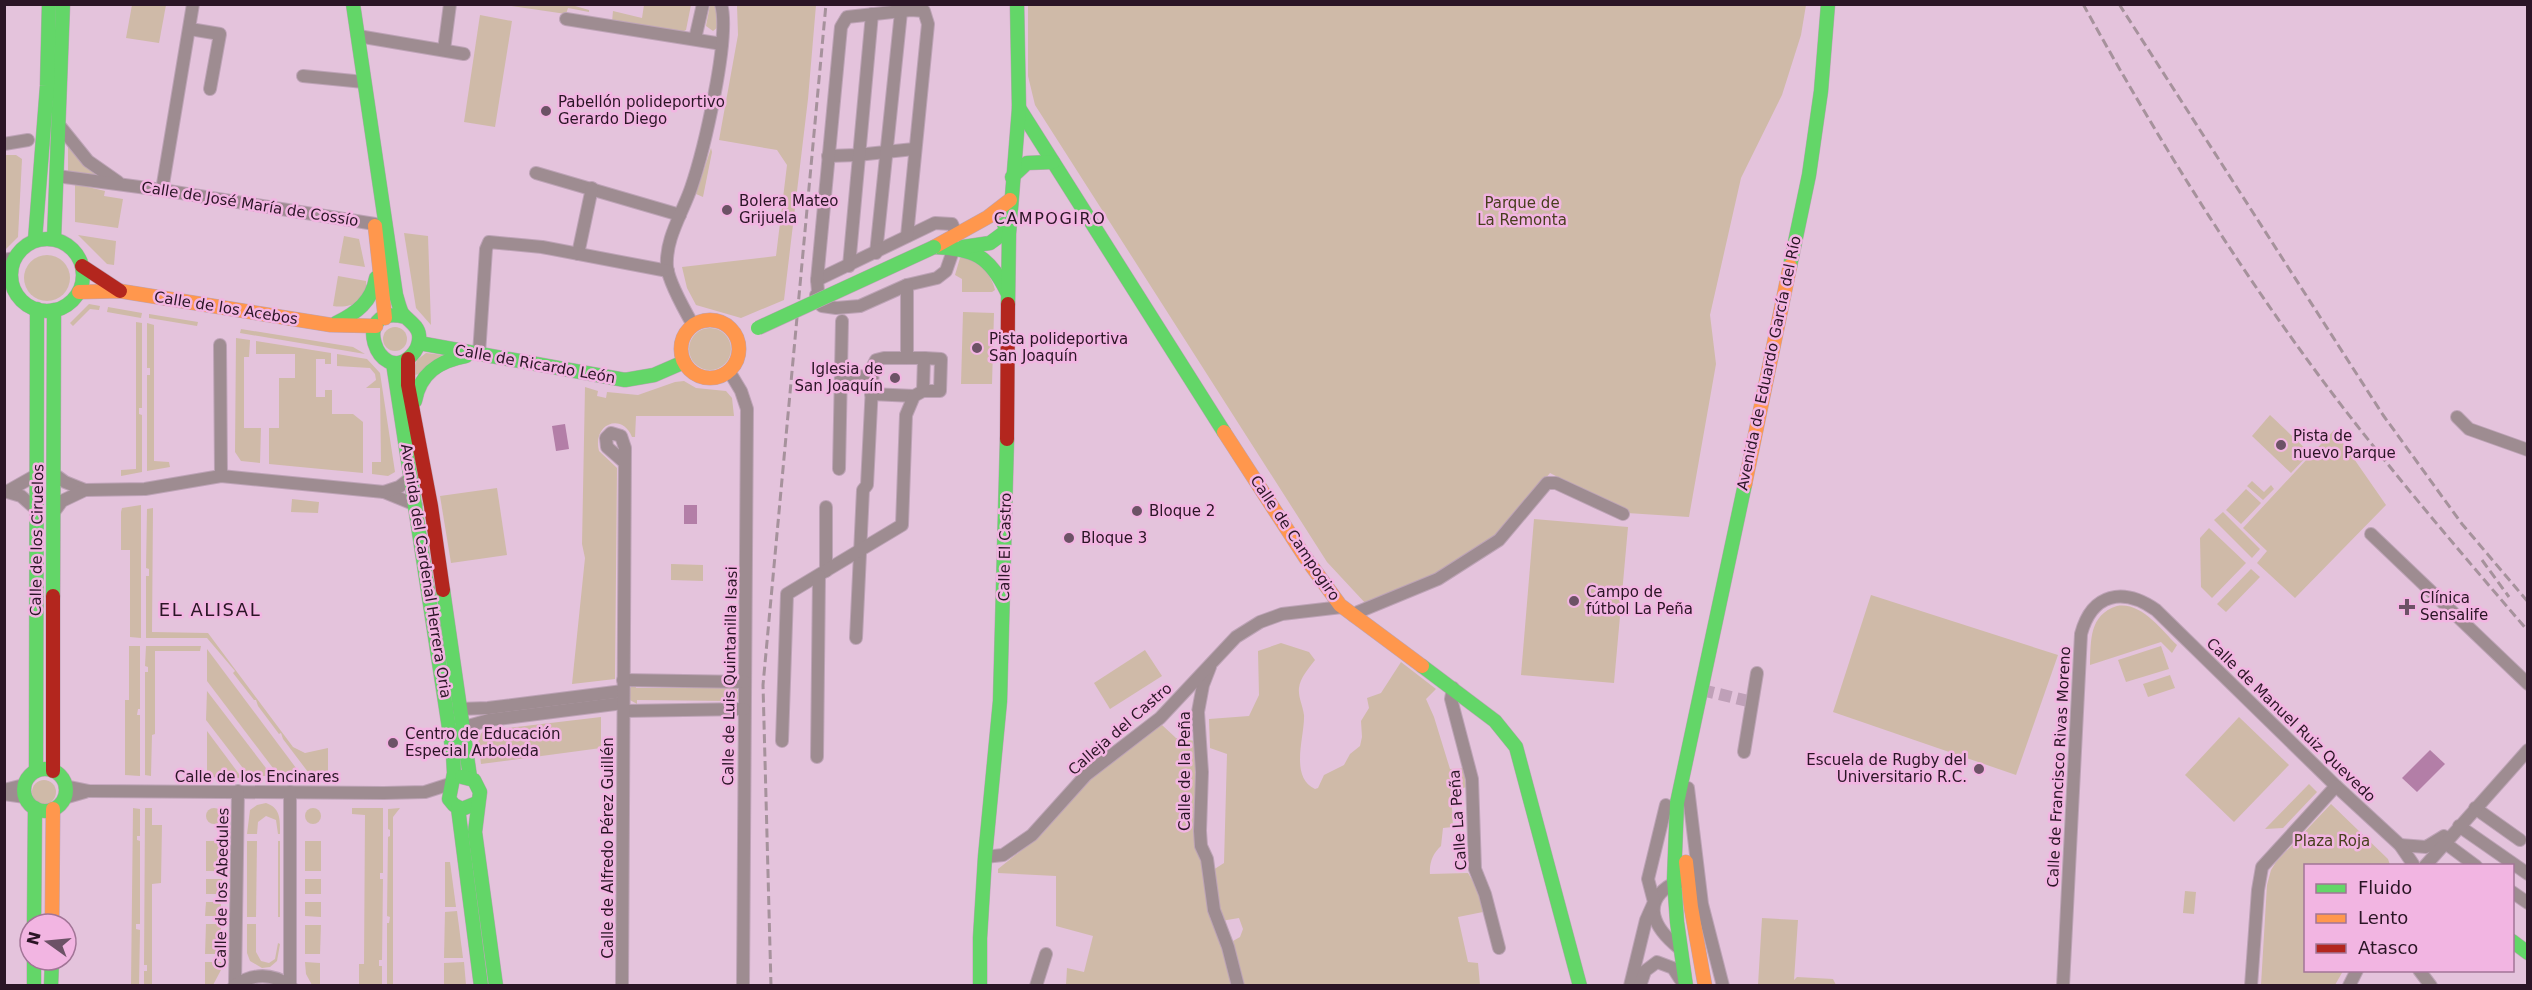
<svg xmlns="http://www.w3.org/2000/svg" width="2532" height="990" viewBox="0 0 2532 990" font-family="'DejaVu Sans',sans-serif">
<style>
.green{fill:#cfbaa8}
.water{fill:#b37ea7}
.lines{fill:none;stroke-linecap:round;stroke-linejoin:round}
.street-tunnel{stroke:#bfa0b8;stroke-width:12;stroke-dasharray:12 6;stroke-linecap:butt}
.street-casing{stroke:#bda3b6;stroke-width:14}
.fast-casing{stroke:#bda3b6;stroke-width:15}
.slow-casing{stroke:#bda3b6;stroke-width:15}
.jam-casing{stroke:#bda3b6;stroke-width:15}
.street{stroke:#9e8c91;stroke-width:12}
.fast{stroke:#63d668;stroke-width:14}
.slow{stroke:#ff974d;stroke-width:14}
.jam{stroke:#b3261e;stroke-width:14}
.rail{stroke:#a6929c;stroke-width:3;stroke-dasharray:9 4.5;stroke-linecap:butt}
.fast-bridge-casing{stroke:#bda3b6;stroke-width:15;stroke-linecap:butt}
.fast-bridge{stroke:#63d668;stroke-width:14}
.poi-dot{fill:#6c5266;stroke:#f2b5e2;stroke-width:2}
.labels{text-anchor:middle;dominant-baseline:central;stroke-width:5;stroke-linejoin:round;paint-order:stroke}
.poi-label{font-size:15px;fill:#2b1526;stroke:#f2b5e2;text-anchor:start}
.park-label{font-size:15px;fill:#473f1d;stroke:#f2b5e2}
.street-label{font-size:15px;fill:#2b1526;stroke:#f2b5e2}
.neighbourhood-label{font-size:16px;letter-spacing:1.5px;fill:#2b1526;stroke:#f2b5e2}
.quarter-label{font-size:18px;letter-spacing:1.5px;fill:#2b1526;stroke:#f2b5e2}
</style>
<rect width="100%" height="100%" fill="#e4c3dc"/>
<g class="green">
<path d="M568,4L589,10V12L568,8L566,14L504,5Z"/>
<path d="M132,5H166L159,43L126,38Z"/>
<path d="M644,5H691L686,30L682,32L612,22L613,11L642,18Z"/>
<path d="M710,5H715L718,27L713,31L706,26Z"/>
<path d="M737,5H816L808,99L784,300L741,318L696,305L687,288L682,267L776,256L787,165L777,150L719,140L738,35Z"/>
<path d="M1028,5H1806L1801,35L1782,95L1741,178L1710,315L1716,364L1689,517L1627,513L1550,473L1496,538L1448,569L1367,605L1327,562L1035,105L1028,76Z"/>
<path d="M480,15L512,21L495,127L464,122Z"/>
<path d="M68,142L104,177L68,172Z"/>
<path d="M711,148L712,152L703,197L696,194Z"/>
<path d="M5,155H16L22,159L18,237L5,250Z"/>
<path d="M75,184L105,191L104,196L123,199L118,228L75,222Z"/>
<path d="M404,233L428,236L431,325L416,308Z"/>
<path d="M78,235L116,241L114,265L107,264Z"/>
<path d="M344,236L359,239L365,267L339,263Z"/>
<circle cx="47" cy="278" r="23"/>
<path d="M967,257C981,262 992,276 995,290L992,292H962V279L955,275L960,258Z"/>
<path d="M338,276L366,281C368,301 350,309 333,306Z"/>
<path d="M89,304L100,306L99,310L90,309L73,326L70,323Z"/>
<path d="M108,307L142,313L141,318L107,312Z"/>
<path d="M963,312L994,313L992,384H961Z"/>
<path d="M149,314L198,322L197,326L149,318Z"/>
<path d="M136,322L142,323V408H139V414L142,415V472L121,476V470L136,469Z"/>
<path d="M147,323L154,325V461L169,462L170,467L147,471V375H150V368H147Z"/>
<circle cx="395" cy="339" r="12"/>
<circle cx="710" cy="349" r="21"/>
<path d="M241,329L353,347L365,354L240,333Z"/>
<path d="M236,338L250,340L249,357H244V428H261L260,463L241,461L235,452Z"/>
<path d="M256,341L331,353V364H325V359H316V397H325V390H332V414H353L363,422V473L269,464V428H279V378H295V354H256Z"/>
<path d="M426,353L443,355L419,374L411,376L417,360Z"/>
<path d="M337,354L367,359L380,373L395,472L388,476L372,474V462H381L380,388H366L376,380L375,374L370,368L337,366Z"/>
<path d="M684,381L696,388L726,391L732,398L734,416H636L635,437H632C622,412 592,424 599,451L617,468L615,679L572,684L585,558L582,544L585,387L598,391L597,396L606,398L607,392L638,395L675,382Z"/>
<path d="M2270,415L2310,453L2291,473L2252,436Z"/>
<path d="M2334,430L2386,505L2295,598L2257,563L2267,551L2243,528Z"/>
<path d="M2252,481L2264,492L2271,485L2274,489L2263,500L2247,486Z"/>
<path d="M497,488L507,555L451,563L440,496Z"/>
<path d="M2246,489L2261,503L2241,524L2226,510Z"/>
<path d="M292,499L319,502L318,513L291,512Z"/>
<path d="M141,505V638L130,637V550H121V512L122,508Z"/>
<path d="M153,508L152,632L208,633L293,747L305,753L328,748V777L311,776L283,739L281,733L279,734L258,706L256,700H254L233,673L235,671L207,638H146V576H149V569L146,568L147,509Z"/>
<path d="M2223,512L2260,549L2252,558L2214,520Z"/>
<path d="M1534,519L1628,527L1614,683L1521,675Z"/>
<path d="M2209,528L2246,563L2212,598L2201,587L2200,538Z"/>
<path d="M671,564L703,565V581L671,580Z"/>
<path d="M2251,569L2260,577L2226,612L2217,604Z"/>
<path d="M1871,595L2058,655L2016,775L1833,712Z"/>
<path d="M2117,606C2142,602 2161,630 2177,645L2172,653L2161,642L2090,665C2091,640 2089,615 2117,606Z"/>
<path d="M1281,643L1309,652L1315,660C1309,668 1300,678 1299,688C1298,697 1303,706 1304,715C1305,737 1289,777 1315,789L1318,788L1324,775L1344,765L1350,754L1360,746L1362,737L1361,721L1369,708L1367,698L1381,693L1401,662L1436,689L1426,699L1434,717L1450,769L1466,768L1468,787L1451,790L1453,827L1443,828L1441,846C1433,853 1429,863 1430,874L1468,873L1480,893L1483,912L1458,917L1468,962L1478,963L1480,985H1242L1233,941L1240,937L1243,929L1239,918L1221,921L1213,870L1224,863L1227,754L1210,748L1209,719L1249,716L1259,695L1258,651Z"/>
<path d="M129,646H140V709H138L137,715H140V776L125,775V700H129Z"/>
<path d="M146,646H201L200,651H155V734L152,735L151,776L145,775V672H148V667L145,666Z"/>
<path d="M2161,646L2169,669L2126,682L2118,660Z"/>
<path d="M207,649L302,776H279L207,681Z"/>
<path d="M1145,650L1162,676L1110,709L1094,683Z"/>
<path d="M2170,675L2175,688L2148,697L2143,684Z"/>
<path d="M635,684L636,688H728L729,685L737,689L739,697L734,704L729,705L728,701L637,700V704L630,700L629,689Z"/>
<path d="M207,691L272,776H249L206,720Z"/>
<path d="M601,717V748L481,764L478,738L483,731Z"/>
<path d="M2239,717L2289,765L2234,822L2185,775Z"/>
<path d="M1162,725L1176,738L1195,741L1197,805L1203,861L1235,985H1066L1067,968L1084,972L1093,936L1056,926V876L998,873V869L1042,834L1090,779L1137,740Z"/>
<path d="M207,731L242,778L207,777Z"/>
<circle cx="44" cy="792" r="12"/>
<path d="M2309,784L2317,792L2283,828L2265,829Z"/>
<path d="M266,803C281,808 280,820 280,834H278L276,820L266,816L258,822L257,834H247L250,810L257,805Z"/>
<path d="M2331,804L2388,859L2390,865L2306,866V970L2343,971L2335,985H2261L2267,885L2271,870L2276,862Z"/>
<circle cx="214" cy="816" r="8"/>
<path d="M133,808L140,809V836H137V840L140,841V924H136V929L140,930L139,986L131,985Z"/>
<path d="M145,808H152V825H162L161,883L152,884V986L144,985V971H147V965H144Z"/>
<path d="M352,808H383V873H380V879H383L382,960H379V966H382V985H359V964H364L365,815L352,814Z"/>
<path d="M400,808L393,817V985H387V923H389L390,917L387,916L388,837L390,836V830L388,829V809Z"/>
<circle cx="313" cy="816" r="8"/>
<rect x="206" y="841" width="16" height="30"/>
<path d="M247,841H257L256,917H247Z"/>
<rect x="278" y="841" width="2" height="76"/>
<rect x="305" y="841" width="16" height="30"/>
<path d="M445,862H450L456,907H445Z"/>
<rect x="206" y="879" width="16" height="15"/>
<rect x="305" y="879" width="16" height="15"/>
<path d="M2185,891L2196,892L2194,914L2183,913Z"/>
<path d="M206,902H221V916H205Z"/>
<path d="M305,902H321V917L305,916Z"/>
<path d="M457,911L463,958H444L445,912Z"/>
<path d="M1762,918L1798,920L1794,980L1797,977L1833,979L1836,985H1758Z"/>
<path d="M206,924H221V954H205Z"/>
<path d="M247,924H256V952L261,961L269,963L275,959L278,943L280,944L277,961L270,967L262,968L250,961L247,953Z"/>
<path d="M305,925H321L320,954H305Z"/>
<path d="M205,962H221V970L213,985H205Z"/>
<path d="M305,962L320,963V985H312L306,974Z"/>
<path d="M464,962L466,985H444V963Z"/>
</g>
<g class="water">
<path d="M565,424L569,449L556,451L552,426Z"/>
<rect x="684" y="505" width="13" height="19"/>
<path d="M2430,750L2445,764L2417,792L2402,778Z"/>
</g>
<g class="lines">
<path class="street-tunnel" d="M1702,690L1752,702"/>
<defs>
<g id="street">
<path d="M566,19L722,44"/>
<path d="M190,29L220,34L210,89"/>
<path d="M358,36L464,54"/>
<path d="M695,39L703,4"/>
<path d="M444,50L450,4"/>
<path d="M303,76L364,82"/>
<path d="M59,125L88,161L118,182"/>
<path d="M4,144L28,140"/>
<path d="M828,156L857,155L914,149"/>
<path d="M536,173L680,215"/>
<path d="M57,176L162,190L375,224"/>
<path d="M162,190L193,4"/>
<path d="M876,253L901,12"/>
<path d="M578,254L592,188"/>
<path d="M4,260L15,258"/>
<path d="M849,266L872,14"/>
<path d="M4,279L12,283"/>
<path d="M817,280L935,223L952,224L956,233"/>
<path d="M818,291L817,280L841,27L847,17L911,10L924,11L928,24L907,236"/>
<path d="M816,295L817,301L822,306L836,308L860,306L907,285L937,278L946,271L954,248"/>
<path d="M693,325C685,311 669,282 667,267C665,239 682,214 691,188C703,153 731,38 721,4"/>
<path d="M220,345L221,476"/>
<path d="M479,354L486,249L489,242L542,247L668,271"/>
<path d="M729,371L741,391L747,409L743,986"/>
<path d="M841,375L871,377"/>
<path d="M923,391H940L941,359L924,358"/>
<path d="M871,394L914,396"/>
<path d="M2457,417L2469,429L2528,450"/>
<path d="M839,469L842,321"/>
<path d="M54,474L65,482L85,490L145,489L221,476L384,492L416,505"/>
<path d="M4,491L21,496L37,510"/>
<path d="M8,491L38,474"/>
<path d="M384,492L399,487L412,477"/>
<path d="M826,507V571"/>
<path d="M54,512L62,501L85,490"/>
<path d="M2371,534L2528,684"/>
<path d="M1354,616L1358,612L1438,579L1499,540L1547,483H1556L1623,514"/>
<path d="M856,638L863,490L867,485L873,366L876,360L884,358H907"/>
<path d="M1210,667L1203,685L1198,712L1202,772L1200,831L1201,846L1207,859L1214,910L1228,947L1238,986"/>
<path d="M623,680L745,682"/>
<path d="M1453,688L1451,699L1472,779L1475,869L1485,894L1499,948"/>
<path d="M459,709L488,708L623,691"/>
<path d="M624,711L744,709"/>
<path d="M461,728L489,720L623,703"/>
<path d="M782,741L787,594L902,525L906,415L914,396L923,391L924,358H907V285"/>
<path d="M1744,752L1757,673"/>
<path d="M817,757L819,576"/>
<path d="M65,786L89,791L384,793L425,792L450,784"/>
<path d="M1688,788L1702,904L1723,986"/>
<path d="M4,790L24,785"/>
<path d="M4,794L25,797"/>
<path d="M64,798L85,792"/>
<path d="M2475,808L2520,840"/>
<path d="M2459,826L2528,874"/>
<path d="M2445,843L2476,866"/>
<path d="M2400,845L2426,847L2444,836"/>
<path d="M985,857L1003,855L1032,835L1086,775L1160,718L1236,637L1260,622L1282,614L1342,607"/>
<path d="M2425,866L2528,750"/>
<path d="M1677,884L1674,883C1639,902 1655,929 1679,948"/>
<path d="M2512,892L2528,903"/>
<path d="M2419,970L2431,986"/>
<path d="M235,984L238,791"/>
<path d="M290,985V792"/>
<path d="M234,986C253,973 272,973 291,986"/>
<path d="M622,986L625,448L621,436L611,433L606,438L607,447L624,462"/>
<path d="M1036,986L1046,954"/>
<path d="M1630,986L1646,920L1654,902L1648,879L1666,805"/>
<path d="M1640,986L1645,971L1657,962L1673,968L1680,979"/>
<path d="M2063,986L2081,634C2092,593 2123,587 2156,610L2336,786L2400,845L2413,864"/>
<path d="M2251,986L2258,890L2262,867L2336,786"/>
<path d="M2349,986L2357,970"/>
</g>
<g id="fast">
<path d="M353,4L396,295C398,301 399,307 402,313C408,321 418,325 419,335C420,344 417,350 411,356C379,388 348,303 405,317"/>
<path d="M1019,108L1224,432"/>
<path d="M1012,177L1027,163L1053,162"/>
<circle cx="47" cy="275" r="36"/>
<path d="M54,239L63,4"/>
<path d="M35,240L47,86L49,4"/>
<path d="M934,247C974,249 989,255 1007,292"/>
<path d="M963,247L990,243L1009,229L1004,224"/>
<path d="M1790,266L1809,175L1821,91L1828,4"/>
<path d="M1008,304L1009,234L1019,108L1017,4"/>
<path d="M336,323C357,313 372,301 376,278"/>
<path d="M419,343L625,380L654,375L684,362"/>
<path d="M393,363L453,754L454,773L449,799L454,805L462,809L477,803"/>
<path d="M415,401C420,373 439,361 466,356"/>
<path d="M443,590L470,777"/>
<path d="M53,596L54,310"/>
<path d="M1422,666L1495,721L1516,747L1580,986"/>
<circle cx="45" cy="790" r="21"/>
<path d="M36,771L37,309"/>
<path d="M462,777L474,780L480,792L475,832L496,986"/>
<path d="M458,808L481,986"/>
<path d="M34,924L35,808"/>
<path d="M2512,941L2528,953"/>
<path d="M34,960V986"/>
<path d="M51,986L52,960"/>
<path d="M980,986V938L985,857L1000,701L1007,439"/>
<path d="M1686,986L1677,922L1674,879L1677,803L1745,484"/>
</g>
<g id="slow">
<path d="M375,226L385,318"/>
<path d="M934,247L988,217L1010,200"/>
<path d="M79,292L120,291L331,325L376,326"/>
<circle cx="710" cy="349" r="29"/>
<path d="M1224,432L1305,557L1340,605L1422,666"/>
<path d="M1745,484L1790,266"/>
<path d="M1686,862L1691,907L1705,986"/>
<path d="M52,924L53,809"/>
</g>
<g id="jam">
<path d="M82,266L120,291"/>
<path d="M408,359V385L431,506L443,590"/>
<path d="M1007,439L1008,304"/>
<path d="M53,771V596"/>
</g>
</defs>
<use href="#street" class="street-casing"/>
<use href="#fast" class="fast-casing"/>
<use href="#slow" class="slow-casing"/>
<use href="#jam" class="jam-casing"/>
<use href="#street" class="street"/>
<use href="#fast" class="fast"/>
<use href="#slow" class="slow"/>
<use href="#jam" class="jam"/>
<g class="rail">
<path d="M2083,4C2158,140 2241,273 2335,397C2396,477 2462,554 2528,631"/>
<path d="M2119,4L2383,415L2462,524L2528,602"/>
<path d="M2482,560L2509,597"/>
<path d="M771,986L763,685L826,4"/>
</g>
<defs>
<path id="fast-bridge" d="M758,328L934,247"/>
</defs>
<use href="#fast-bridge" class="fast-bridge-casing"/>
<use href="#fast-bridge" class="fast-bridge"/>
</g>
<g class="poi-dot">
<circle cx="546" cy="111" r="6"/>
<circle cx="727" cy="210" r="6"/>
<circle cx="977" cy="348" r="6"/>
<circle cx="895" cy="378" r="6"/>
<circle cx="2281" cy="445" r="6"/>
<circle cx="1137" cy="511" r="6"/>
<circle cx="1069" cy="538" r="6"/>
<circle cx="1574" cy="601" r="6"/>
<path d="M2404 598h6v6h6v6h-6v6h-6v-6h-6v-6h6z"/>
<circle cx="393" cy="743" r="6"/>
<circle cx="1979" cy="769" r="6"/>
</g>
<g class="labels">
<g class="poi-label">
<text x="558" y="102">Pabellón polideportivo<tspan x="558" dy="17">Gerardo Diego</tspan></text>
<text x="739" y="201">Bolera Mateo<tspan x="739" dy="17">Grijuela</tspan></text>
<text x="989" y="339">Pista polideportiva<tspan x="989" dy="17">San Joaquín</tspan></text>
<text x="883" y="369" text-anchor="end">Iglesia de<tspan x="883" dy="17">San Joaquín</tspan></text>
<text x="2293" y="436">Pista de<tspan x="2293" dy="17">nuevo Parque</tspan></text>
<text x="1149" y="511">Bloque 2</text>
<text x="1081" y="538">Bloque 3</text>
<text x="1586" y="592">Campo de<tspan x="1586" dy="17">fútbol La Peña</tspan></text>
<text x="2420" y="598">Clínica<tspan x="2420" dy="17">Sensalife</tspan></text>
<text x="405" y="734">Centro de Educación<tspan x="405" dy="17">Especial Arboleda</tspan></text>
<text x="1967" y="760" text-anchor="end">Escuela de Rugby del<tspan x="1967" dy="17">Universitario R.C.</tspan></text>
</g>
<g class="park-label">
<text x="1522" y="203">Parque de<tspan x="1522" dy="17">La Remonta</tspan></text>
<text x="2332" y="841">Plaza Roja</text>
</g>
<g class="street-label">
<text transform="translate(250 204) rotate(9)">Calle de José María de Cossío</text>
<text transform="translate(226 308) rotate(9)">Calle de los Acebos</text>
<text transform="translate(1769 363) rotate(-78)">Avenida de Eduardo García del Río</text>
<text transform="translate(535 364) rotate(10)">Calle de Ricardo León</text>
<text transform="translate(1295 538) rotate(56)">Calle de Campogiro</text>
<text transform="translate(37 540) rotate(-89)">Calle de los Ciruelos</text>
<text transform="translate(1005 547) rotate(-89)">Calle El Castro</text>
<text transform="translate(426 571) rotate(81)">Avenida del Cardenal Herrera Oria</text>
<text transform="translate(730 676) rotate(-89)">Calle de Luis Quintanilla Isasi</text>
<text transform="translate(2291 720) rotate(44)">Calle de Manuel Ruiz Quevedo</text>
<text transform="translate(1120 729) rotate(-41)">Calleja del Castro</text>
<text transform="translate(2059 767) rotate(-87)">Calle de Francisco Rivas Moreno</text>
<text transform="translate(1185 771) rotate(-90)">Calle de la Peña</text>
<text x="257" y="777">Calle de los Encinares</text>
<text transform="translate(1458 820) rotate(-94)">Calle La Peña</text>
<text transform="translate(608 848) rotate(-90)">Calle de Alfredo Pérez Guillén</text>
<text transform="translate(222 888) rotate(-89)">Calle de los Abedules</text>
</g>
<g class="neighbourhood-label">
<text x="1050" y="218">CAMPOGIRO</text>
</g>
<g class="quarter-label">
<text x="210" y="609">EL ALISAL</text>
</g>
</g>
<rect width="2532" height="990" fill="none" stroke="#2b1526" stroke-width="12"/>
<rect x="2304" y="864" width="210" height="108" fill="#f2b5e2" stroke="#a27597" stroke-width="1.5"/>
<rect x="2316" y="884" width="30" height="9" fill="#63d668" stroke="#a27597" stroke-width="1.5"/>
<text x="2358" y="894" font-size="18" fill="#2b1526">Fluido</text>
<rect x="2316" y="914" width="30" height="9" fill="#ff974d" stroke="#a27597" stroke-width="1.5"/>
<text x="2358" y="924" font-size="18" fill="#2b1526">Lento</text>
<rect x="2316" y="944" width="30" height="9" fill="#b3261e" stroke="#a27597" stroke-width="1.5"/>
<text x="2358" y="954" font-size="18" fill="#2b1526">Atasco</text>
<g transform="translate(48 942) rotate(285)"><circle r="28" fill="#f2b5e2" stroke="#a27597" stroke-width="1.5"/>
<path d="M0-4.5L10 22L0 15L-10 22Z" fill="#6c5266"/>
<text y="-9" font-size="16" font-weight="bold" text-anchor="middle" fill="#2b1526">N</text>
</g>
</svg>
